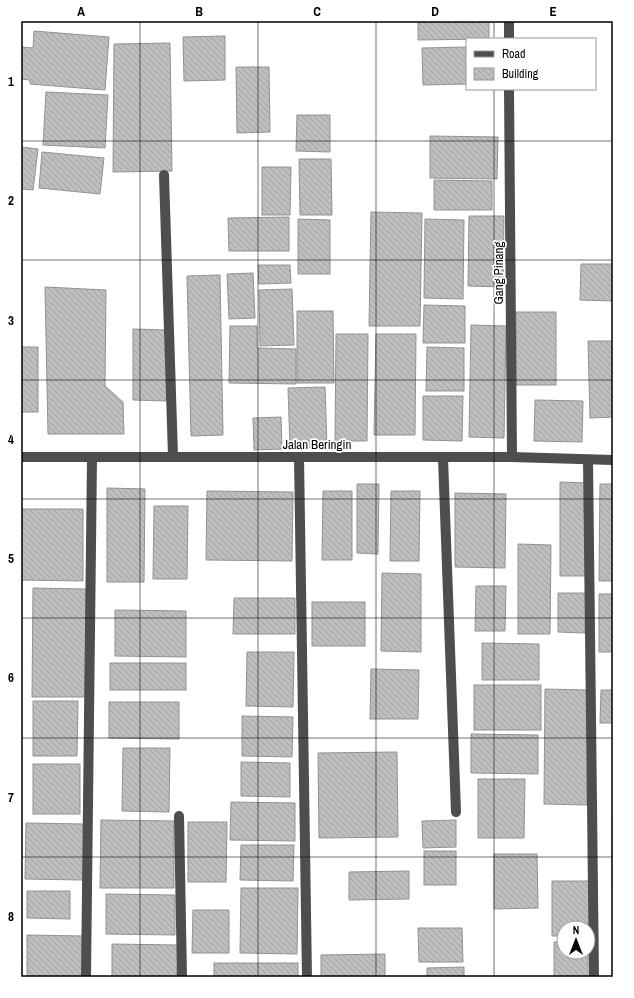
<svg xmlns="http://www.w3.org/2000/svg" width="634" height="998" viewBox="0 0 634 998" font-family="'Archivo Narrow',sans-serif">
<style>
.building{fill:url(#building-back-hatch);stroke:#929292}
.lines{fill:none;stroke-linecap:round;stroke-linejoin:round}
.minor{stroke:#4e4e4e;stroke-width:10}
.grid{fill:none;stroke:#000;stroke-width:1;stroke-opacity:0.55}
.labels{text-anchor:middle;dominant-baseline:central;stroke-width:3.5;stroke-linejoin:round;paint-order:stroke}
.street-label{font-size:13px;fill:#000;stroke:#fff}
.neatline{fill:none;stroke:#000;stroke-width:1.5}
.grid-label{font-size:13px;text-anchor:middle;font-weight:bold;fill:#000}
</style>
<defs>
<pattern id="building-back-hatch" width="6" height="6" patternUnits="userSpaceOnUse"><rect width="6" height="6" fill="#bebebe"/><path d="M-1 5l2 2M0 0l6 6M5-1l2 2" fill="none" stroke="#a2a2a2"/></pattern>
</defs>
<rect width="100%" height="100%" fill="#fff"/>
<g class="building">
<path d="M418,21H489V39L418,40Z"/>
<path d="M34,31L109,37L105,90L30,84V80L21,79V47L33,48Z"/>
<path d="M225,36V80L184,81L183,37Z"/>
<path d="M170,43L172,171L113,172L114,44Z"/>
<path d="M467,47V84L423,85L422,48Z"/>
<path d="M236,67H269L270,132L237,133Z"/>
<path d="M46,92L108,95L105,148L43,145Z"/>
<path d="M297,115H330V152L296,151Z"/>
<path d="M430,136L498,137L497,179L430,178Z"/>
<path d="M21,147L38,149L33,190L21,189Z"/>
<path d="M42,152L104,158L100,194L39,188Z"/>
<path d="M299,159H331L332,215H300Z"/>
<path d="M262,167H291L290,215H262Z"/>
<path d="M434,180L492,181V210H434Z"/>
<path d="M371,212L422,213L420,326H369Z"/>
<path d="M469,216H504L503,287L468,286Z"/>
<path d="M289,217V251H229L228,218Z"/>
<path d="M298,219L330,220V274H298Z"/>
<path d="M425,219L464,220L463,299L424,298Z"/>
<path d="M581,264H613V301L580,300Z"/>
<path d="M258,265H290L291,283L259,284Z"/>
<path d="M253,273L255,318L229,319L227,274Z"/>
<path d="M220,275L223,435L191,436L187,276Z"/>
<path d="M45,287L106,290L105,386L123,402L124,434H48Z"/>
<path d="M292,289L294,345L260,346L259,290Z"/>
<path d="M424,305L465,306V343H423Z"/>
<path d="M297,311H333L334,383H297Z"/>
<rect x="516" y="312" width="40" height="73"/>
<path d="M471,325L506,326L504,438L469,437Z"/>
<path d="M230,326H257V348L296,349V384L229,383Z"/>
<path d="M133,329L167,330V401L133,400Z"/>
<path d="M336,334H368L367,441H335Z"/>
<path d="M376,334H416L415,435H374Z"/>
<path d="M588,341H613V417L590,418Z"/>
<rect x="21" y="347" width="17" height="65"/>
<path d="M427,347L464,348V391H426Z"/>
<path d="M325,387L327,447L290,448L288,388Z"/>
<path d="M423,396H463L462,441L423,440Z"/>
<path d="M535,400L583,401L582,442L534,441Z"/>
<path d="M281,417L282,449L254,450L253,418Z"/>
<path d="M560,482L588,483L587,576H560Z"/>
<path d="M357,484H379L378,554L357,553Z"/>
<path d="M600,484H613V581H599Z"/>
<path d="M107,488L145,489L144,582H107Z"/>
<path d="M207,491L293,492L292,561L206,560Z"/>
<path d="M323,491H352V560H322Z"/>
<path d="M391,491H420L419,561H390Z"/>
<path d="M455,493L506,494L505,568L455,567Z"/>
<path d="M154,506H188L187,579H153Z"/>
<path d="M22,509H83V581L21,580Z"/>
<path d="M518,544L551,545L550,634H518Z"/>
<path d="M382,573L421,574V652L381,651Z"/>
<path d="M476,586H506L505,631H475Z"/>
<path d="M33,588L86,589L85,697H32Z"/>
<path d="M558,593H586L585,633L558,632Z"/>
<rect x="599" y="594" width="14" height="58"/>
<path d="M234,598H295V634H233Z"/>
<rect x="312" y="602" width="53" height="44"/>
<path d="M115,610L186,611V657L115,656Z"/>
<path d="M482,643L539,644V680H482Z"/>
<path d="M247,652H294L293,707L246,706Z"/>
<rect x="110" y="663" width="76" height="27"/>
<path d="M371,669L419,670L418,719H370Z"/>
<rect x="474" y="685" width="67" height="45"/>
<path d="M545,689L588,690L587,805L544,804Z"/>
<path d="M601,690H613V723H600Z"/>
<path d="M33,701H78L77,756H33Z"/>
<path d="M109,702H179V739L109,738Z"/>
<path d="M242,716L293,717L292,757L242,756Z"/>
<path d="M21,721H22L21,778Z"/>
<path d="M471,734L538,735V774L471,773Z"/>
<path d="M123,748H170L169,812L122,811Z"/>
<path d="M397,752L398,837L319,838L318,753Z"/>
<path d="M241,762L290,763V797L241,796Z"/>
<rect x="33" y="764" width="47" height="50"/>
<path d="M478,779H525L524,838H478Z"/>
<path d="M231,802L295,803V841L230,840Z"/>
<rect x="612" y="817" width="1" height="72"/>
<path d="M101,820L174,821V888H100Z"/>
<path d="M456,820V847L423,848L422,821Z"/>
<path d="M188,822H227L226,882H188Z"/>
<path d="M26,823L84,824L83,880L25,879Z"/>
<path d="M241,845H294L293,881L240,880Z"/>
<rect x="424" y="851" width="32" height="34"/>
<path d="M494,854H537L538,908L494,909Z"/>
<path d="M409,871V899L349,900V872Z"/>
<path d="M552,881H592V936H588V928H564V936H552Z"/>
<path d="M241,888H298L297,954L240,953Z"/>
<path d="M27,891H70V919L27,918Z"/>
<path d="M106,894L175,895V935L106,934Z"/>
<path d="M193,910H229V953H192Z"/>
<path d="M418,928H462L463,962H419Z"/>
<path d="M27,935L83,936V977L27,976Z"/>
<path d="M554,942H564V952H588V977H554Z"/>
<path d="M112,944L178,945L177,977H112Z"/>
<rect x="21" y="954" width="1" height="23"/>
<path d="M385,954V977H321V955Z"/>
<rect x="214" y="963" width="84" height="14"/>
<path d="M464,967V977H427V968Z"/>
</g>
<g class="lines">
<g class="minor">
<path d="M509,21V39"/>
<path d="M509,89L512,457"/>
<path d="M164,175L173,456"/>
<path d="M21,457H512L613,460"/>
<path d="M299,457L307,977"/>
<path d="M443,458L456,812"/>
<path d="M588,460L594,977"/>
<path d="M179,816L182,977"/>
<path d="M86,977L92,458"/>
</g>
</g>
<path class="grid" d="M140,21V977M258,21V977M376,21V977M494,21V39M494,89V977M21,141H613M21,260H613M21,380H613M21,499H613M21,618H613M21,738H613M21,857H613"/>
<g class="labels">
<g class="street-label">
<text transform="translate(498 273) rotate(-90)">Gang Pinang</text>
<text x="317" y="444">Jalan Beringin</text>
</g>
</g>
<rect width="634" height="998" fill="none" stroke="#ffffff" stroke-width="44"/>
<rect x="466" y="38" width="130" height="52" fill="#ffffff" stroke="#999999"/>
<rect x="474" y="51" width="20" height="6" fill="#4e4e4e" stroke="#999999"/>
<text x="502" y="58" font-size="12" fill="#000000">Road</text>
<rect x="474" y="68" width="20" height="12" fill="url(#building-back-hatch)" stroke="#999999"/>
<text x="502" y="78" font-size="12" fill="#000000">Building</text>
<g transform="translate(576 940)"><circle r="19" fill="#ffffff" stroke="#999999"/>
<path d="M0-3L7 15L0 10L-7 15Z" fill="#000000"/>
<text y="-6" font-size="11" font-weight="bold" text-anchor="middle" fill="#000000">N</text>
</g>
<rect x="22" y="22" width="590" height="954" class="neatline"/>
<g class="grid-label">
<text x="81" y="16">A</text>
<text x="199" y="16">B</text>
<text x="317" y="16">C</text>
<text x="435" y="16">D</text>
<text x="553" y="16">E</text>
<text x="11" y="86">1</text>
<text x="11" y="205">2</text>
<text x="11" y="325">3</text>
<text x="11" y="444">4</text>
<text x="11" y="563">5</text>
<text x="11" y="682">6</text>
<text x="11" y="802">7</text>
<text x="11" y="921">8</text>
</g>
</svg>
